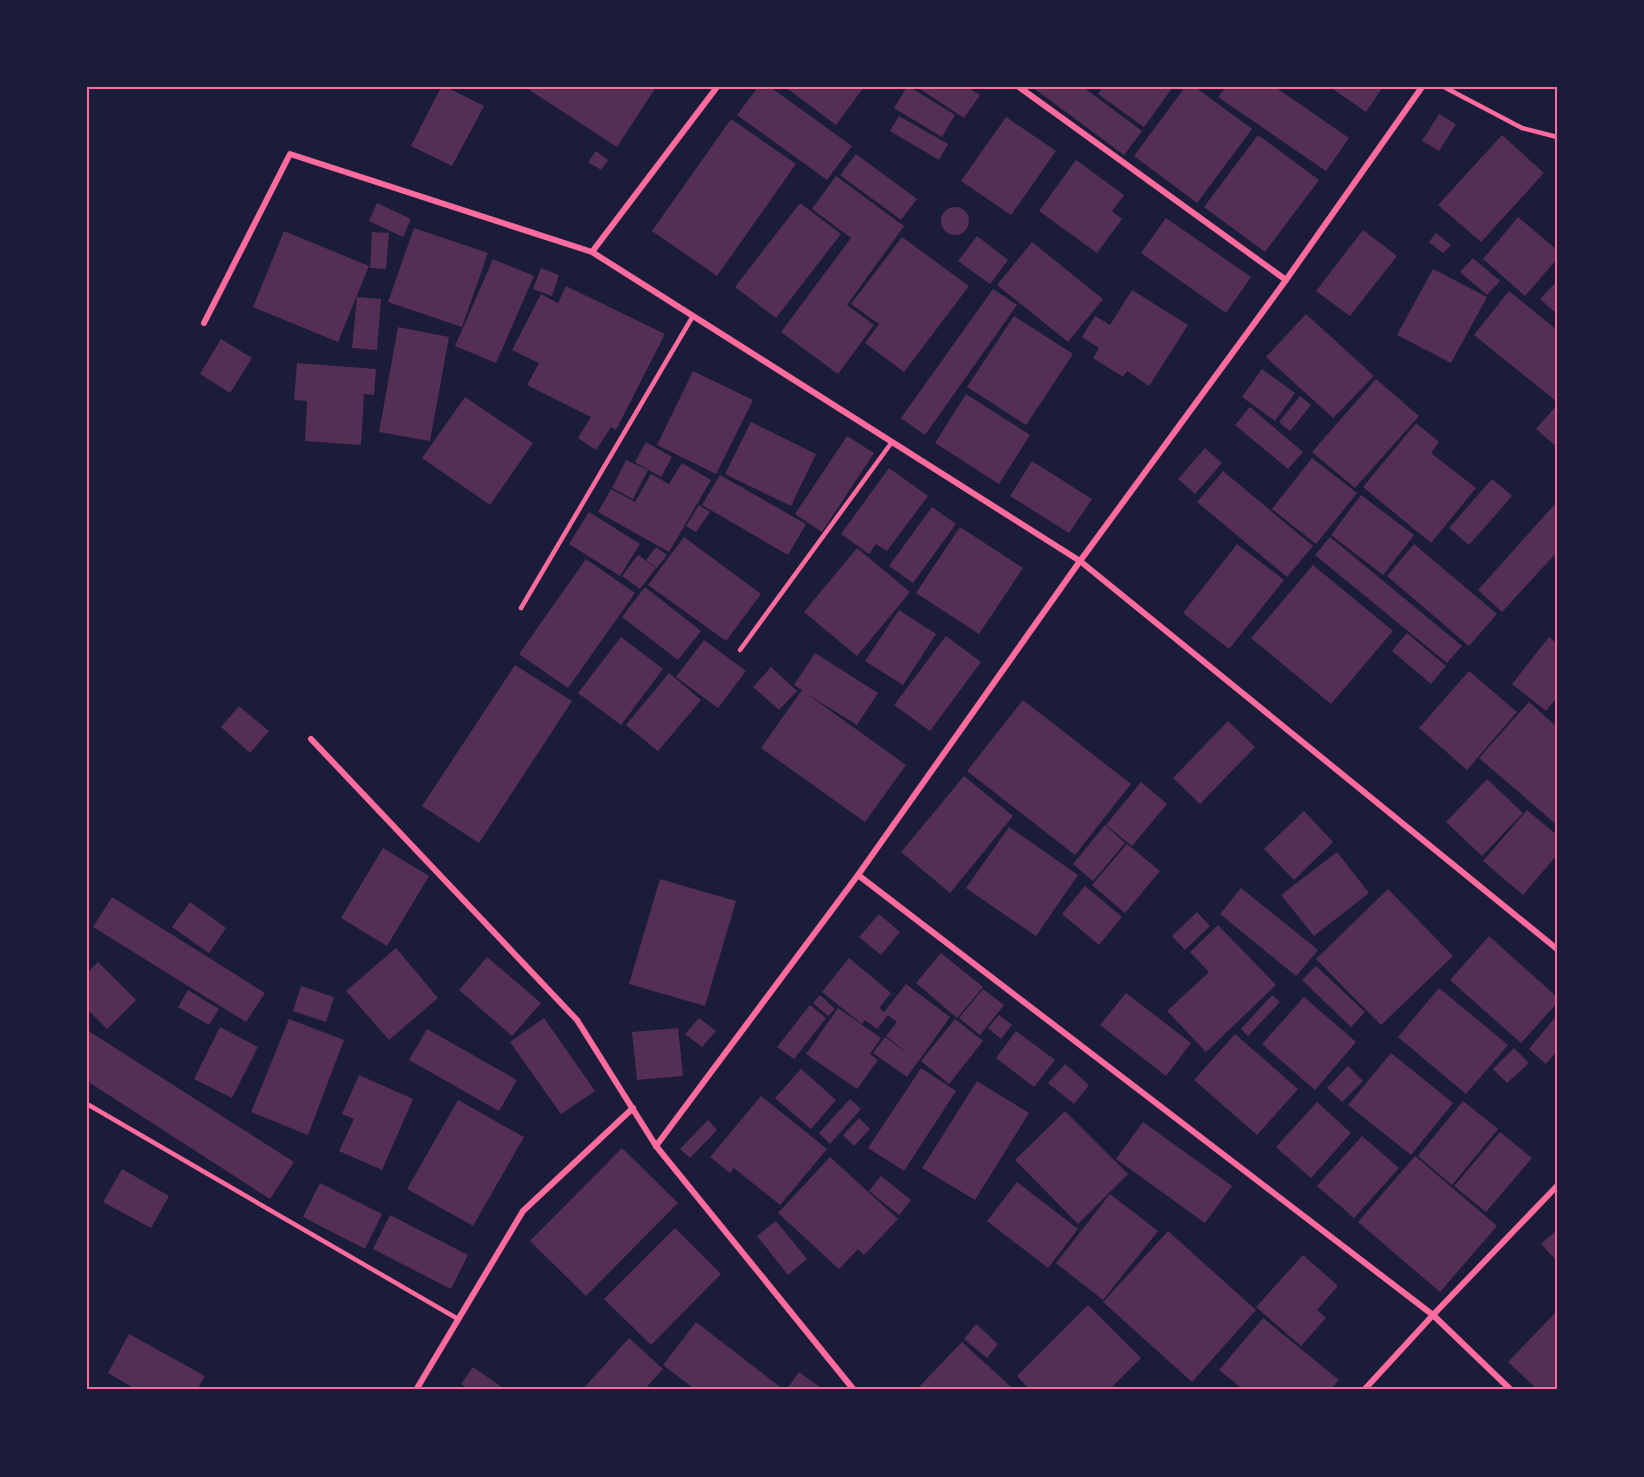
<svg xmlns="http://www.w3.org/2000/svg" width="1644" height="1477" viewBox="0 0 1644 1477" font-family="'PT Sans Narrow',sans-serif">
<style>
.building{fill:#542f53}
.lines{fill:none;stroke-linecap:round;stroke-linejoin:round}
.service{stroke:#ff6b9d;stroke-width:4.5}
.minor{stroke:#ff6b9d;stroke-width:6}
.neatline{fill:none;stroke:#ff6b9d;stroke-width:2}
</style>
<rect width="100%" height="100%" fill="#1b1b3a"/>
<g class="building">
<path d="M441,87H446L484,106L452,166L411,146Z"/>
<path d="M530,87H656L617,147L528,89Z"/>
<path d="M758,87H770L852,146L827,180L737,115Z"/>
<path d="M785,87H864L836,125Z"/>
<path d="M907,87H910L955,115L942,137L894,108Z"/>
<path d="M917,87H968L980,95L964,118Z"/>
<path d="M1032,87H1083L1142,131L1124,155Z"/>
<path d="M1103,87H1173L1144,127L1098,94Z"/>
<path d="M1185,87H1195L1252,129L1197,203L1134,156Z"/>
<path d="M1226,87H1275L1349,138L1326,171L1218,97Z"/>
<path d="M1330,87H1383L1366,112Z"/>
<path d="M1439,114L1456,124L1439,151L1422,141Z"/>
<path d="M899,116L948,144L939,160L890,131Z"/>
<path d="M1006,117L1056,151L1011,215L961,181Z"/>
<path d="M731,119L796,164L717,276L652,231Z"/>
<path d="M1258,135L1319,180L1265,252L1204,207Z"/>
<path d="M1502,135L1544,173L1481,242L1438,205Z"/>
<path d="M596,151L608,160L601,170L588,162Z"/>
<path d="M856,154L917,199L901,220L840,175Z"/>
<path d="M1076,160L1124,195L1112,211L1122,219L1097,253L1039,211Z"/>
<path d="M836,176L904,226L847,305L874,325L838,374L781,332L851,238L812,209Z"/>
<path d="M377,203L411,219L403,237L369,221Z"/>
<path d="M800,203L841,234L776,318L735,287Z"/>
<circle cx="955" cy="221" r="14"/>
<path d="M1518,217L1557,250V259L1525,296L1483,259Z"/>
<path d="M1166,218L1251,277L1226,313L1141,253Z"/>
<path d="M414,228L488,253L462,327L388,302Z"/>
<path d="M1363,230L1397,256L1350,316L1316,291Z"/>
<path d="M284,231L369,266L338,342L253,307Z"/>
<path d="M372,232L389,233L386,269L370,268Z"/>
<path d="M1436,233L1451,245L1443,253L1429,242Z"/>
<path d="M977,236L1008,260L990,284L958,261Z"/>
<path d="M902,237L969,286L904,372L865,343L879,324L851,304Z"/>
<path d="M1032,242L1103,299L1068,342L997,285Z"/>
<path d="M1473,258L1500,281L1487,295L1460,272Z"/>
<path d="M493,259L534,276L496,363L455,346Z"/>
<path d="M541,268L559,275L552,296L533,289Z"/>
<path d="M1433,269L1487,297L1451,363L1397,335Z"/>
<path d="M1557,281V314L1540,299Z"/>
<path d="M566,286L665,334L616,430L611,427L596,450L578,438L591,417L527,385L539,363L512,350L541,294L558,303Z"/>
<path d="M993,289L1017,305L925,435L901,418Z"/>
<path d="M1132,290L1188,325L1149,386L1127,371L1123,377L1093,358L1099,348L1082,337L1095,316L1110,325Z"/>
<path d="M1509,291L1557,330V402L1474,335Z"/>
<path d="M357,297L381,299L377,350L352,348Z"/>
<path d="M1306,314L1374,376L1333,418L1266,357Z"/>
<path d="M1014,316L1073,354L1026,425L967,387Z"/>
<path d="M398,327L449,337L430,441L379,432Z"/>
<path d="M221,339L252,358L230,393L200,374Z"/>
<path d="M297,363L376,369L374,395L364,394L361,445L305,441L307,401L294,400Z"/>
<path d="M1262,369L1295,393L1275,421L1242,397Z"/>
<path d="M693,371L753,400L716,474L657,445Z"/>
<path d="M1376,379L1419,416L1355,488L1312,452Z"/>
<path d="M966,394L1030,435L999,484L935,443Z"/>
<path d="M1300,396L1311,405L1290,431L1279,422Z"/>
<path d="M465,397L533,443L490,505L422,458Z"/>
<path d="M1557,405V447L1536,429Z"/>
<path d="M1250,407L1303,452L1288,469L1235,425Z"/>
<path d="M751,422L816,454L791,506L725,474Z"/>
<path d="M1416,423L1439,442L1431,453L1476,488L1431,543L1363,487Z"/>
<path d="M847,436L874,453L822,532L795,514Z"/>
<path d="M646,442L672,457L661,477L635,462Z"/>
<path d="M1205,448L1222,463L1195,494L1178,479Z"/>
<path d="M1312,458L1357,493L1316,544L1272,509Z"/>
<path d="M626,460L648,470L633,499L612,488Z"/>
<path d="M1032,461L1092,499L1069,533L1010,496Z"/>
<path d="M682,463L711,480L669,552L598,512L611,489L635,502L651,474L669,484Z"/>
<path d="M889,468L928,496L887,551L876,544L869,554L841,534Z"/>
<path d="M1223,471L1313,546L1287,577L1197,502Z"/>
<path d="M720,475L806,524L788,555L702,505Z"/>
<path d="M1492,479L1512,496L1469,545L1449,528Z"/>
<path d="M1361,495L1414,535L1383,575L1331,535Z"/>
<path d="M699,505L710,512L696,532L686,526Z"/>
<path d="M1554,505L1557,507V552L1502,612L1478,590Z"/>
<path d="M932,507L956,524L913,583L889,566Z"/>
<path d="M589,512L640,544L620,576L569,544Z"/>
<path d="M960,527L1023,568L979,634L916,593Z"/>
<path d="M684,537L761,594L726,641L648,585Z"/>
<path d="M1330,537L1462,646L1447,663L1315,555Z"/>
<path d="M1237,544L1284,580L1229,649L1183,613Z"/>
<path d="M1414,544L1497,614L1469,646L1387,576Z"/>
<path d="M656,547L667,555L657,568L646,560Z"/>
<path d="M857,548L910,592L857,656L804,612Z"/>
<path d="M638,555L656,568L640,589L622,576Z"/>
<path d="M586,559L635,593L568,688L519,654Z"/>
<path d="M1313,565L1393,631L1331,704L1251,638Z"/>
<path d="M645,587L701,631L678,660L622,617Z"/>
<path d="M899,610L936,634L903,685L865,661Z"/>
<path d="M1407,633L1446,666L1431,684L1392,651Z"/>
<path d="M946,636L981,662L930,731L894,705Z"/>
<path d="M621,637L663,669L621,725L578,693Z"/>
<path d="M1549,637L1557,644V697L1546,711L1512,684Z"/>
<path d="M704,640L746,671L718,708L676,677Z"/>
<path d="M815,653L878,693L857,725L807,694L906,765L865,822L761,748L802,690L794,685Z"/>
<path d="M515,665L572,701L479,843L422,806Z"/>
<path d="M771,667L797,691L779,710L753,687Z"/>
<path d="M1469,671L1517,712L1467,770L1419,728Z"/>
<path d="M669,673L701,700L658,751L626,725Z"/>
<path d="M1023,700L1131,784L1075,855L967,771Z"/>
<path d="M1529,702L1557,727V825L1479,758Z"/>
<path d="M239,706L269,731L250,753L221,727Z"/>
<path d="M1228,721L1255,747L1200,804L1173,778Z"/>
<path d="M964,776L1013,816L950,893L901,852Z"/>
<path d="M1487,779L1523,813L1482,856L1446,822Z"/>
<path d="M1141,782L1167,804L1132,846L1106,825Z"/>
<path d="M1527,810L1557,835V855L1523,895L1483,861Z"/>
<path d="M1304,811L1333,842L1294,880L1264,849Z"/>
<path d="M1105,825L1125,843L1093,881L1073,864Z"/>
<path d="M1009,827L1078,875L1036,936L966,888Z"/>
<path d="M1127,844L1160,871L1125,913L1092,885Z"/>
<path d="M383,848L429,876L387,946L341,918Z"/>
<path d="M1337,852L1369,893L1314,936L1281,895Z"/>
<path d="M660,879L736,901L705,1006L629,984Z"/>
<path d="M1085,886L1122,917L1099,945L1062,914Z"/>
<path d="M1241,888L1318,950L1296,976L1220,914Z"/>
<path d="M1388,889L1453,956L1381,1025L1316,959Z"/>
<path d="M112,897L265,993L246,1022L93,927Z"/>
<path d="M190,902L226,928L209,953L172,927Z"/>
<path d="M1197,912L1210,926L1185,950L1172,936Z"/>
<path d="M879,914L900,932L881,955L859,937Z"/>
<path d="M1218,925L1276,985L1206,1052L1167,1011L1209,972L1190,952Z"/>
<path d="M1489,936L1557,997V1003L1521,1043L1450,980Z"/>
<path d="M396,948L438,998L389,1040L346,991Z"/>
<path d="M941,953L983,987L957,1018L916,983Z"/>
<path d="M487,957L541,1003L512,1036L459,990Z"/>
<path d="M849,958L891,993L879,1008L884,1012L906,984L950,1017L907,1077L873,1053L885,1037L911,1056L886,1036L897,1022L888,1015L877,1029L865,1020L862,1024L822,992Z"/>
<path d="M98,962L136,1000L107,1029L87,1009V973Z"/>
<path d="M1316,966L1365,1012L1351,1027L1302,980Z"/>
<path d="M301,986L334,997L326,1022L293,1011Z"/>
<path d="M1439,988L1508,1045L1466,1094L1398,1037Z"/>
<path d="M983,989L1004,1005L980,1035L959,1018Z"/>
<path d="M188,990L219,1009L209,1025L178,1007Z"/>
<path d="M1126,993L1191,1043L1166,1076L1100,1025Z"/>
<path d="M820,995L835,1009L828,1016L813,1003Z"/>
<path d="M1272,995L1280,1002L1248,1036L1241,1029Z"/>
<path d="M1304,997L1356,1042L1315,1090L1262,1044Z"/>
<path d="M810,1005L826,1018L794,1059L777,1047Z"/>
<path d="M838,1008L881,1038L870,1054L878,1060L857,1089L806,1054Z"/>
<path d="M999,1015L1012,1025L1001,1039L988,1028Z"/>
<path d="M1557,1015V1051L1546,1064L1529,1049Z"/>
<path d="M544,1018L595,1091L561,1114L510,1042Z"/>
<path d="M699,1018L716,1031L702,1047L685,1034Z"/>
<path d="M289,1019L344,1040L308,1135L251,1112Z"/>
<path d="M955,1019L983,1041L949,1084L921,1061Z"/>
<path d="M220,1027L258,1047L232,1098L194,1079Z"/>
<path d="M678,1028L683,1076L637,1080L632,1032Z"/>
<path d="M427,1029L517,1080L499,1111L409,1060Z"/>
<path d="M87,1030L294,1162L270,1199L87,1081Z"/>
<path d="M1016,1031L1055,1060L1034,1087L996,1058Z"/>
<path d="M1235,1034L1298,1089L1257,1135L1194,1080Z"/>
<path d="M1514,1048L1529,1063L1507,1083L1493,1069Z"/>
<path d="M1391,1053L1453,1103L1411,1155L1348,1105Z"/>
<path d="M1065,1064L1089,1085L1074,1104L1048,1083Z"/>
<path d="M1348,1066L1363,1081L1342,1102L1327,1088Z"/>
<path d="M921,1068L956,1091L904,1171L868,1148Z"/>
<path d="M801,1069L836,1100L811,1129L775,1098Z"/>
<path d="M359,1075L413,1099L382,1170L339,1151L354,1119L342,1114Z"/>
<path d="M977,1081L1029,1113L975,1200L922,1168Z"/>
<path d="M761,1096L827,1149L780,1205L734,1168L730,1173L710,1157Z"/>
<path d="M850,1099L861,1109L830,1144L819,1133Z"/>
<path d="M458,1100L524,1137L473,1226L407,1189Z"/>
<path d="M1463,1101L1498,1129L1452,1185L1418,1156Z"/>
<path d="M1317,1102L1351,1133L1311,1178L1276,1147Z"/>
<path d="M1065,1111L1128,1174L1078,1224L1015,1160Z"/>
<path d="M859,1118L870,1129L854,1146L843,1135Z"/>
<path d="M708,1120L717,1130L690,1158L680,1149Z"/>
<path d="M1143,1122L1232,1186L1205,1223L1116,1159Z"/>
<path d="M1500,1132L1532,1158L1486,1212L1454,1186Z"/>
<path d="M1362,1136L1399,1168L1354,1218L1317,1186Z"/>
<path d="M622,1148L678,1203L586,1296L530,1241Z"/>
<path d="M1415,1156L1497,1226L1440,1292L1358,1222Z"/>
<path d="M830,1157L898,1219L864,1255L858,1249L839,1269L778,1213Z"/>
<path d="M122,1169L169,1196L151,1228L103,1202Z"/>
<path d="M881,1176L911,1200L899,1215L869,1191Z"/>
<path d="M1017,1182L1078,1229L1048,1268L987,1221Z"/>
<path d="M320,1183L382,1214L365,1249L303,1217Z"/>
<path d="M1110,1194L1158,1231L1103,1300L1056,1263Z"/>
<path d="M390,1215L468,1255L451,1289L373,1249Z"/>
<path d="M776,1221L807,1259L788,1275L757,1236Z"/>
<path d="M675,1228L721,1274L651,1345L604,1299Z"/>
<path d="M1557,1230V1257L1555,1259L1541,1244Z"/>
<path d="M1168,1231L1256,1310L1192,1382L1103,1302Z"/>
<path d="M1303,1255L1338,1286L1317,1310L1326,1318L1301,1346L1256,1307Z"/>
<path d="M1088,1305L1141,1358L1109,1390H1030L1017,1376Z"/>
<path d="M1557,1311V1390H1538L1508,1362Z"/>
<path d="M1263,1318L1339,1380L1330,1390H1244L1219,1370Z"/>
<path d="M696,1322L784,1390H696L663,1365Z"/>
<path d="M976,1324L998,1344L987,1358L964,1339Z"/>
<path d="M129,1334L205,1376L197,1390H137L108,1373Z"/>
<path d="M629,1338L663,1369L644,1390H582Z"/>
<path d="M962,1342L1011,1387L1008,1390H916Z"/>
<path d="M473,1367L506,1390H470L461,1384Z"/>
<path d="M799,1372L824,1390H786Z"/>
</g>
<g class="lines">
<g class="service">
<path d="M1444,87L1522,128L1557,137"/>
<path d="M521,608L693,316"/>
<path d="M740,650L892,442"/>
<path d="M87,1104L458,1319"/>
</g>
<g class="minor">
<path d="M1019,87L1286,280"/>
<path d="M592,252L717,87"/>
<path d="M204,323L290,154L592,252L1080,561L1557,949"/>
<path d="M311,739L577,1020L656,1146L854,1390"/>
<path d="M858,875L1433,1315L1511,1390"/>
<path d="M656,1146L858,875L1080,561L1286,280L1422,87"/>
<path d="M416,1390L523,1211L633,1108"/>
<path d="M1364,1390L1433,1315L1557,1186"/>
</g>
</g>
<rect width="1644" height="1477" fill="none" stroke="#1b1b3a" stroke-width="177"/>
<rect x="88" y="88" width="1468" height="1300" class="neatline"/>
</svg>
